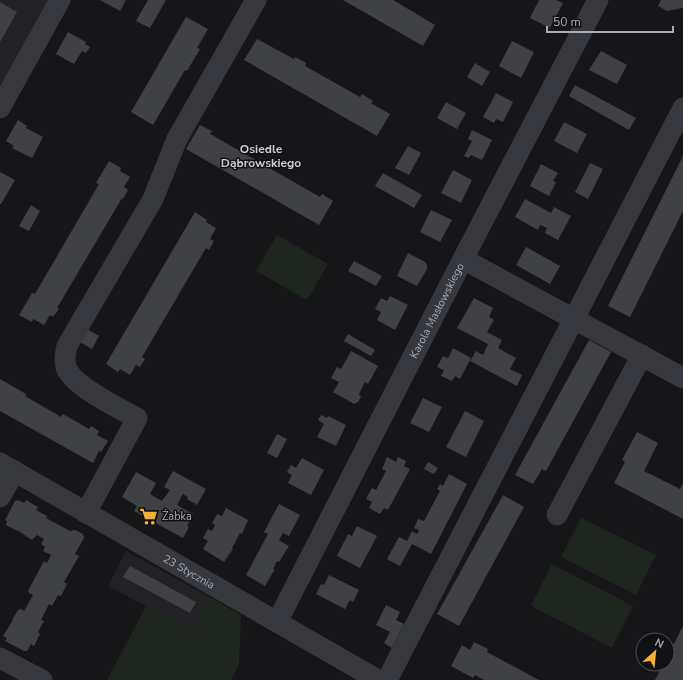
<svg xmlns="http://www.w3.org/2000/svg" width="683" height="680" viewBox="0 0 683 680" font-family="'Nunito Sans',sans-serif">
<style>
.built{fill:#222225}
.green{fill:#1e261f}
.building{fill:#404145}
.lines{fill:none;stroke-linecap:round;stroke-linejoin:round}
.minor{stroke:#37383d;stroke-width:21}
.labels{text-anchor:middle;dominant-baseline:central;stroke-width:3;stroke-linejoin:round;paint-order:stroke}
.street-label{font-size:11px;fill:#a8adb8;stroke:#111113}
.poi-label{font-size:11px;fill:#a8adb8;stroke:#111113;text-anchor:start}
.neighbourhood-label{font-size:12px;font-weight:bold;fill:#c9ccd4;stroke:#111113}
</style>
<rect width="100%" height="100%" fill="#161618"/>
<g class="built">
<path d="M0,0H50L0,89Z"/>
<path d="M126,551L208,596L190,630L108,586Z"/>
</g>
<g class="green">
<path d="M277,235L328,264L307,300L256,271Z"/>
<path d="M581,518L656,555L636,595L561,557Z"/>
<path d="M552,564L633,606L612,648L531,606Z"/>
<path d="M208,596L241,615L239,664L231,680H107L146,606L190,630Z"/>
</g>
<g class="building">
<path d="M100,0H126L120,11Z"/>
<path d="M148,0H166L150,28L136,21Z"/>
<path d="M343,0H393L435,25L423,46Z"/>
<path d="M539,0H556L563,3L550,28L530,18Z"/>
<path d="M661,0H683V8L667,11L658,6Z"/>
<path d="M0,2L17,12L0,42Z"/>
<path d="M186,17L208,29L197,48L200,49L187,71L185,70L153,125L131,112Z"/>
<path d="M68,32L86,42L85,44L90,47L86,53L82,51L74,64L56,54Z"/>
<path d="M257,39L294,59L295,57L306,63L305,66L360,97L362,94L373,101L371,103L390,114L377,136L244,60Z"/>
<path d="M512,41L534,52L521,78L499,66Z"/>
<path d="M601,51L627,65L617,84L589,70Z"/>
<path d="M475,63L490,72L482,86L467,77Z"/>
<path d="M575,85L636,118L629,130L569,96Z"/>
<path d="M496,93L513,102L503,122L496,119L494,123L483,117Z"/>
<path d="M446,102L466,113L457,129L437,118Z"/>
<path d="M18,120L27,126L26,128L43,137L32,158L12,148L14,146L6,141Z"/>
<path d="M564,122L587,134L577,153L554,141Z"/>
<path d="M200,125L212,131L210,134L320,197L322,194L333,201L319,225L186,149Z"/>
<path d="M472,130L492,140L482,160L471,155L469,158L464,156L472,141L468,139Z"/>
<path d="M408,146L421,153L409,175L395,168Z"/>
<path d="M683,156V211L630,317L608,306Z"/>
<path d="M109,161L121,168L120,171L130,177L124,187L128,190L123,199L122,198L57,308L59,309L53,317L50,315L44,325L33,319L32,322L19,315L32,293L35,294L99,184L96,183Z"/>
<path d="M590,163L603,169L588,199L575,192Z"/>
<path d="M541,164L558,173L553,181L556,182L549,196L530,186Z"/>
<path d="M453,170L472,180L461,203L441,193Z"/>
<path d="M0,172L15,180L1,204H0Z"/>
<path d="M383,173L422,195L414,208L375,186Z"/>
<path d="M525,199L551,213L554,207L571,216L558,240L545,233L547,228L540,225L538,230L515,217Z"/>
<path d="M31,205L40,211L29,231L19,226Z"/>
<path d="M431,210L452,220L440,242L420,232Z"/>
<path d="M195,212L207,220L206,222L216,228L210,239L214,241L209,250L206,248L142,357L145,359L140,367L136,365L130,375L120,369L118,372L106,364Z"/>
<path d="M526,247L560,266L550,284L516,265Z"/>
<path d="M408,253L425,262L427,265V269L417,286L397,276Z"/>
<path d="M354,261L382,276L376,286L348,271Z"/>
<path d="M390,296L408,305L395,330L377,320L381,312L375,309L381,298L387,301Z"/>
<path d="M474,298L493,308L489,317L494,320L487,332L502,340L498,348L516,358L510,369L522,375L517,386L470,361L476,351L483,355L488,344L457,328Z"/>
<path d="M87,329L99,336L92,349L80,342Z"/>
<path d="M348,334L375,350L371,356L344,341Z"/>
<path d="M589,340L611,352L546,471L542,469L533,484L515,475Z"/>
<path d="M453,348L471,358L460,379L455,376L452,381L441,376L444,370L437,367L443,356L448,358Z"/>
<path d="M351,351L378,366L368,384L365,382L359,394L361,397L358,402L354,404L333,392L339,382L331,378L337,367L341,369Z"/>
<path d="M0,379L26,394L25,396L61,417L63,414L89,429L91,426L99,431L97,435L108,441L101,452L99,451L93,463L0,411Z"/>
<path d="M423,398L442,407L429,432L410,423Z"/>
<path d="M465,411L484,421L466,457L446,447Z"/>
<path d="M321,415L327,418L328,416L346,425L336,446L317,437L324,424L318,420Z"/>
<path d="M637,432L658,443L644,471L680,489L683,483V519L614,483L625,462L622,460Z"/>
<path d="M277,434L287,439L277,458L267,453Z"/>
<path d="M387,457L396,462L398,457L406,461L404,466L410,469L388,510L384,508L380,514L369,508L372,502L366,499L372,488L376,490L386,471L382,469Z"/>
<path d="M302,458L324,470L311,495L288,483L292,475L287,472L291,465L296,468Z"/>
<path d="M428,462L438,468L434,474L424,469Z"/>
<path d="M173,471L206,489L197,505L187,499L188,497L183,494L177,505L193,514L187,526L189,527L183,538L134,511L137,506L122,497L136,472L156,483L150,494L162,501L170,490L164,487Z"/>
<path d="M449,474L467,484L431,554L412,544L400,566L387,559L399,537L407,541L412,531L417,534L419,530L414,528L418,519L424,521L440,491L437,489L440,484L443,486Z"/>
<path d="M503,495L524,507L459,626L437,614Z"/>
<path d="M18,500L24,503L26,500L38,507L36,510L47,516L46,518L70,531L75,530L83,534L84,538L75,554L79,556L64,582L67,584L61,596L58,595L52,606L49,604L41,620L44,621L38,632L40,634L34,646L31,644L27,651H24L5,641L7,638L3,636L13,620H12L18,610L21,609L24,611L33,595L29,593L28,591L44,561L47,563L51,555L43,551L45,547L41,544L44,539L37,535L32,540L17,530V531L6,525L7,521L5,520L15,501Z"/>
<path d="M279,504L300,515L289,536L283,533L279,540L289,546L279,562L277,561L273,569H275L265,586L246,575L268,534L264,532Z"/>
<path d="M226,508L248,520L242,534L240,533L232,548L233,549L224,562L203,549L208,541L203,538L208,529L212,531L215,525L212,523L217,514L222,516Z"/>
<path d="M357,526L377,536L360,568L337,556L348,534L352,536Z"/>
<path d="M130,566L196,602L190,613L123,577Z"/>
<path d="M329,575L359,590L353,602L350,600L345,609L316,594L321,584L324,585Z"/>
<path d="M386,605L400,612L396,620L404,624L392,648L384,643L390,632L376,625Z"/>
<path d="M683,626V680H655L663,664H667V657Z"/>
<path d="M474,642L488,649L487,652L539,680H484L475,675L473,678L451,666L462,645L470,650Z"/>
</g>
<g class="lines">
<g class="minor">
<path d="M0,108L60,0"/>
<path d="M463,259L683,378"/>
<path id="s1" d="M0,463L378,680"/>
<path d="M0,497L15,471"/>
<path d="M86,513L137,418C119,408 72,386 66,367C64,359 65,353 67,346L153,199L177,139L256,0"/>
<path d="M557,515L642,355"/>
<path id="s2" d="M277,622L463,259L598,0"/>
<path d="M0,658L42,680"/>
<path d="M387,680L683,108"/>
</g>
</g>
<defs>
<symbol id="supermarket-bare" viewBox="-9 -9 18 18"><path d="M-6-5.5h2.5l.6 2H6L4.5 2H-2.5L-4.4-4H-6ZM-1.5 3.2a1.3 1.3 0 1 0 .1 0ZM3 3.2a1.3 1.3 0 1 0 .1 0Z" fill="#f2b134" stroke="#111113" stroke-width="2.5" paint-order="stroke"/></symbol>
</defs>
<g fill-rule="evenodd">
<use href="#supermarket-bare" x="136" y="504" width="25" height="25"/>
</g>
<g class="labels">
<g class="street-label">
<text stroke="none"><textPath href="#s2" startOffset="350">Karola Masłowskiego</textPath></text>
<text stroke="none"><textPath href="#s1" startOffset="218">23 Stycznia</textPath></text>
</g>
<g class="poi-label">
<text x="162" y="516">Żabka</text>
</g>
<g class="neighbourhood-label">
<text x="261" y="149">Osiedle<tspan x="261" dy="14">Dąbrowskiego</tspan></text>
</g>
</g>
<g transform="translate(655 652) rotate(27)"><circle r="19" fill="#111113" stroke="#4d4f55"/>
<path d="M0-3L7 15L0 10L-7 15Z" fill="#f2b134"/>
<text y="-6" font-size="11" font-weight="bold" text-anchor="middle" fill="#a8adb8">N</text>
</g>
<path d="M547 26v6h126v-6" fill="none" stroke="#a8adb8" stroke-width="2"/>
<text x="553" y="26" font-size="12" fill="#a8adb8" stroke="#111113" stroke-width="3" paint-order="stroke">50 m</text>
</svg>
